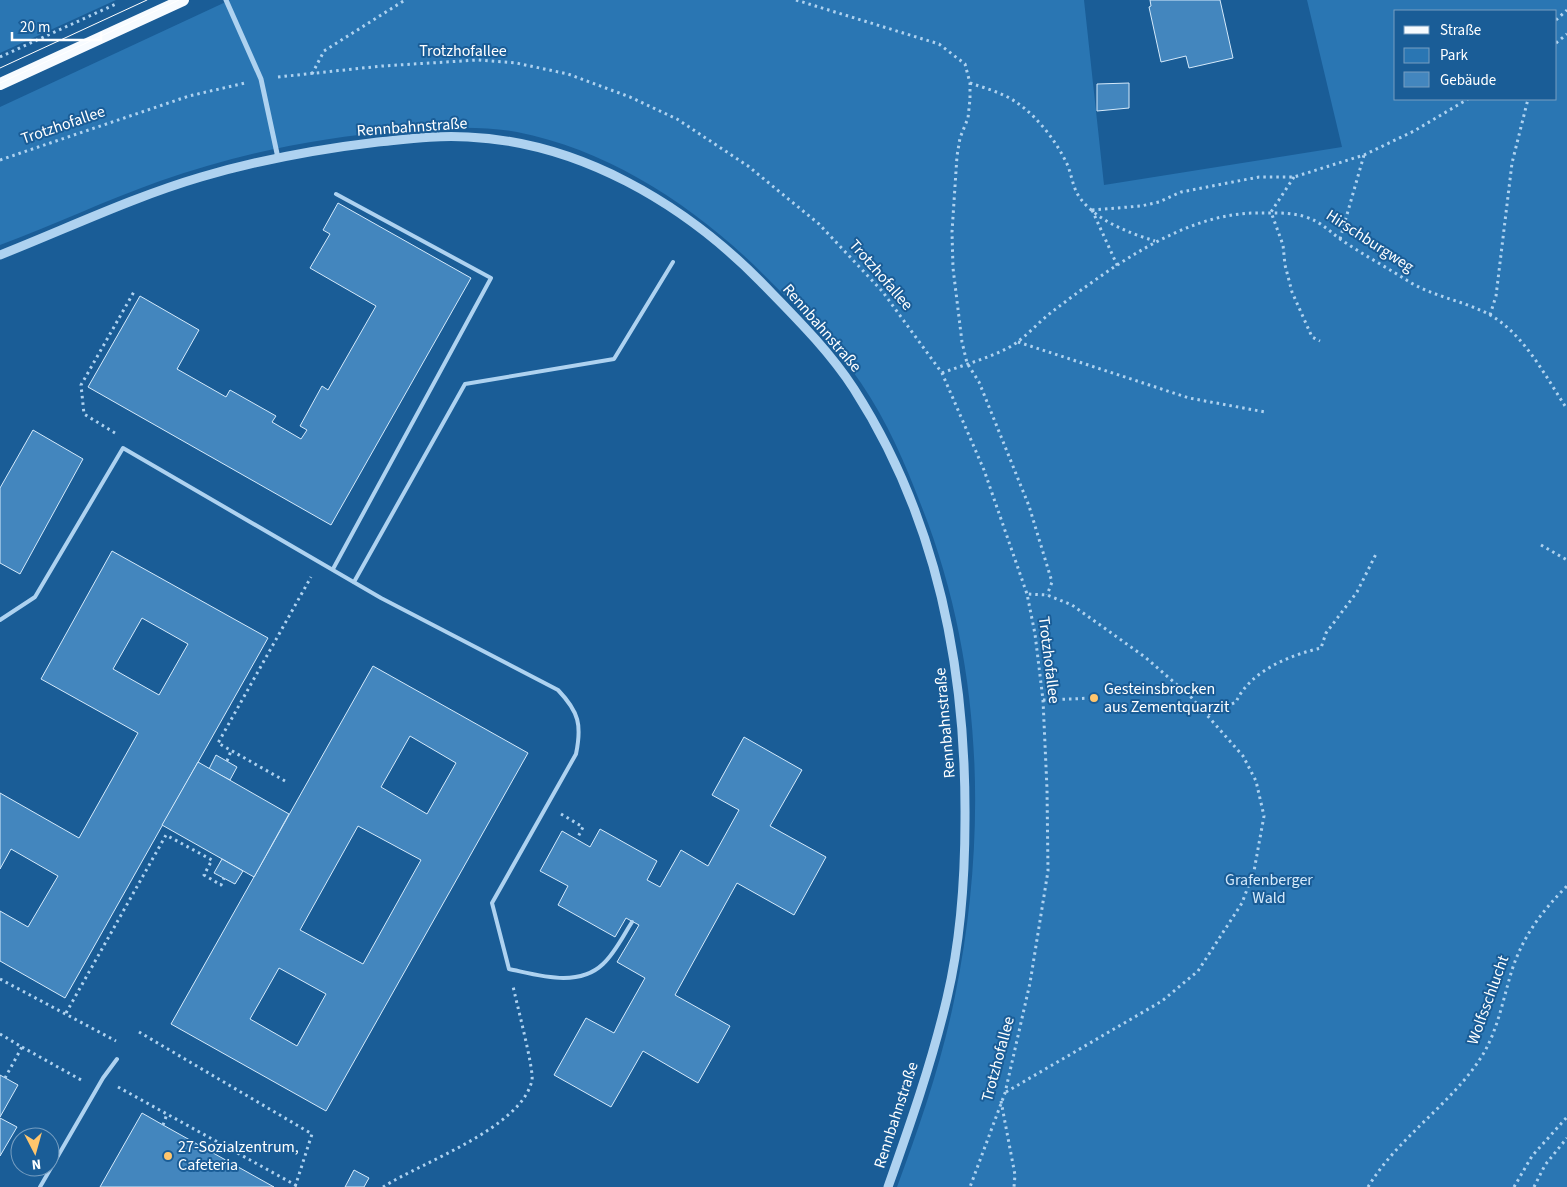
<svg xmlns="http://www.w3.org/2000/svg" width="1567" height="1187" viewBox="0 0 1567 1187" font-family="'Source Sans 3',sans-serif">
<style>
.green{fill:#2a76b3;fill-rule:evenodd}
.building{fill:#4386be;stroke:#d5eafb;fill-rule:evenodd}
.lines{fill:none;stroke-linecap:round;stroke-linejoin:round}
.path{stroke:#aed2f0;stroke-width:3;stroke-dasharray:2.5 4;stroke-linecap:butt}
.service{stroke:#aed2f0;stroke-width:4}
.minor{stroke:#aed2f0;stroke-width:5}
.tertiary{stroke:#aed2f0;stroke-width:9}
.primary{stroke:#f7fbff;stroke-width:12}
.tram{stroke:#fff;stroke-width:1}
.poi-dot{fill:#ffc66d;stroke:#1a5d97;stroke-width:2}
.labels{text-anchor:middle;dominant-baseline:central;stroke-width:4;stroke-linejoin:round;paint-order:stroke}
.street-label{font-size:16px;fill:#fff;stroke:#1a5d97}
.poi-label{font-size:16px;fill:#fff;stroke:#1a5d97;text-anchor:start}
.park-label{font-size:16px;fill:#d5eafb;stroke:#1a5d97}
</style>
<rect width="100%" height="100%" fill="#1a5d97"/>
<g class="green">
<path d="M0,0H116L0,53Z"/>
<path d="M230,0H1084L1104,185L1342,147L1307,0H1567V1187H897C920,1125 942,1061 955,996C988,834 983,660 921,505C905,463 887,421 861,383C836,346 803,314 771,282C703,212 614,151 517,132C479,125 438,128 399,131C318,137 238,154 160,181C106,200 54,225 0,245V107ZM1396,11H1556V99H1396Z"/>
</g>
<g class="building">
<path d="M1150,0H1220L1233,58L1189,68L1186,56L1161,62L1149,7L1151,6Z"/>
<path d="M1129,83V108L1097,111V84Z"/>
<path d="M338,203L471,278L331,525L88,387L140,296L199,330L177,369L226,397L230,390L276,416L272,422L301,439L307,430L300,426L322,386L328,390L376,306L310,268L330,234L323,230Z"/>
<path d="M33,430L83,459L20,574L0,563V488Z"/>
<path d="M112,551L268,638L65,998L0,961V911L28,927L58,876L11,849L0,869V793L79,838L138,733L41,679ZM142,618L188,644L159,695L113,669Z"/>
<path d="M373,666L528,753L326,1111L171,1024ZM410,736L456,763L427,814L381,787ZM358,826L421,860L363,964L300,930ZM279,968L326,994L297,1046L250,1019Z"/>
<path d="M744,737L802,770L770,826L826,857L794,915L737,883L675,995L730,1026L698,1083L643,1051L611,1107L554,1075L586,1018L614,1033L645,978L617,962L639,925L626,918L615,937L558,905L568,886L540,871L562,831L590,847L600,829L657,861L647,880L660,887L681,850L708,866L739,810L712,795Z"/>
<path d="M216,755L237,767L230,780L209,769Z"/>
<path d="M198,762L289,814L254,877L162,825Z"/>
<path d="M222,859L243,871L235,884L214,873Z"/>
<path d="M0,1075L18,1085L0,1117Z"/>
<path d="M142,1113L163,1125L274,1187H100Z"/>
<path d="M0,1118L17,1127L0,1156Z"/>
<path d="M354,1170L369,1178L364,1187H345Z"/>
</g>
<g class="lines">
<g class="path">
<path d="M796,0L939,44L965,64L970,83V99L968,118L960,138L957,156L952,232L953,268L962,342L967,363L979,382L1029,506L1052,582L1047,595"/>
<path d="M1556,20L1567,10"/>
<path d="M1556,43L1567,34"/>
<path d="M0,57L118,3"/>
<path d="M312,74L324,51L405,0"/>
<path d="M278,77L382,66L478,60L516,63L568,74L630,97L677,119L748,166L819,224L882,291L942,373L984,470L1027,594L1035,634L1043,700L1047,789L1048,871L1030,983L1005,1093L970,1187"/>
<path d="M970,83C985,88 1003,93 1016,102C1038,117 1057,142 1068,166C1072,177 1073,188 1080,198C1097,221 1129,233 1155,241"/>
<path d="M0,160L189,96L245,83"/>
<path d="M1294,177L1271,212L1283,245L1285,265L1292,292L1312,337L1320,341"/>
<path d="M1092,210L1141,206L1159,202L1181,192L1259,177H1294L1364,155L1414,131L1468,99"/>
<path d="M1092,210L1118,267"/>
<path d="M1340,239L1364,155"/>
<path d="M1490,315L1496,296L1512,163L1528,99"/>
<path d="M1018,342L1189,398L1265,412"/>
<path d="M942,373C963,365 986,359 1006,349C1024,340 1037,323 1053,311C1110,268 1184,213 1257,213C1273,213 1290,212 1306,217C1321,222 1328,230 1340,239C1362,254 1386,267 1408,281C1433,297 1466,301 1492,316C1525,336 1546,377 1567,409"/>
<path d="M115,433L84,414L81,385L135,290"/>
<path d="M1541,545L1567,560"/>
<path d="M1043,700L1094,698"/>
<path d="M1208,714L1236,702C1250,671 1290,655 1321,648L1326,633L1357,592L1376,554"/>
<path d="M227,761L231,751"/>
<path d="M285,781L218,743L311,577"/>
<path d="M561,814L583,827L577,839"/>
<path d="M0,979L116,1041"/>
<path d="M66,1013L166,835L212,860L204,875L221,885L224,878"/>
<path d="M139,1032L312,1134L295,1187"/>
<path d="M0,1034L22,1047L5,1078"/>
<path d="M22,1047L83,1081"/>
<path d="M118,1087L299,1187"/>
<path d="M1006,1092L1162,1001L1198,971L1242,903L1254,871L1264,816L1256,781L1243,756L1190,696L1145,657L1072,605L1047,595L1027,594"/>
<path d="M1001,1101L1015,1175L1014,1187"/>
<path d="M163,1125L167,1114"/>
<path d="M383,1187C422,1162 522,1128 532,1080C534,1069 516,1001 513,986"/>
<path d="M1368,1187C1398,1137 1451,1105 1482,1056C1498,1030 1503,999 1512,970C1523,936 1542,911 1567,886"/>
<path d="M1514,1187L1532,1156L1567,1117"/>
<path d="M1534,1187L1545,1165L1567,1138"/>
</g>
<g class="service">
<path d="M333,569L491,278L336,194"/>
<path d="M354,582L465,384L614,359L673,262"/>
<path d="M0,620L35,597L123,448L381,598L558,690C579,712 582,725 576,754L492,903L509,969C538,975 578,988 603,964C615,953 623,936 632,922"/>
<path d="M40,1187L103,1078L117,1059"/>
</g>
<path class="minor" d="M226,0L261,79L278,158"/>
<path class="tertiary" d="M0,255C66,229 133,197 201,177C259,160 319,149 378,142C408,139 438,135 468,137C579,142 683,203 760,281C793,315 828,349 854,389C937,518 966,668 965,819C965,879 961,939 947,998C932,1062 910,1125 888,1187"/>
<path class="primary" d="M0,84L183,0"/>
<g class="tram">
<path d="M0,68L147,0"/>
<path d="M0,83L179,0"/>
</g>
</g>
<g class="poi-dot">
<circle cx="1094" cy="698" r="5"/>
<circle cx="168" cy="1156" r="5"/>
</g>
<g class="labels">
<g class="street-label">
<text x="463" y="51">Trotzhofallee</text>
<text transform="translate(63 125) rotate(-19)">Trotzhofallee</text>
<text transform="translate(412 127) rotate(-4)">Rennbahnstraße</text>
<text transform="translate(1370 241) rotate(33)">Hirschburgweg</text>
<text transform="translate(881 275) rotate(49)">Trotzhofallee</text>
<text transform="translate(822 328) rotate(49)">Rennbahnstraße</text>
<text transform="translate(1049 660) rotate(83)">Trotzhofallee</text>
<text transform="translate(945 723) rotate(-95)">Rennbahnstraße</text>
<text transform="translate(1488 1000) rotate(-70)">Wolfsschlucht</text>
<text transform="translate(998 1059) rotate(-75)">Trotzhofallee</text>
<text transform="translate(896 1115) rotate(-72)">Rennbahnstraße</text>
</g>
<g class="poi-label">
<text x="1104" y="689">Gesteinsbrocken<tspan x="1104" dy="18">aus Zementquarzit</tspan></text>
<text x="178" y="1147">27-Sozialzentrum,<tspan x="178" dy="18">Cafeteria</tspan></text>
</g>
<g class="park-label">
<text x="1269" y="880">Grafenberger<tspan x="1269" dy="18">Wald</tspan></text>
</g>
</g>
<rect x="1394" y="10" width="162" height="90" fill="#1a5d97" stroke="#769ec1"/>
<rect x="1404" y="26" width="25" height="8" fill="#f7fbff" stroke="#769ec1"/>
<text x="1440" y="35" font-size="15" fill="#ffffff">Straße</text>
<rect x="1404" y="48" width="25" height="15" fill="#2a76b3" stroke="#769ec1"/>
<text x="1440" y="60" font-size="15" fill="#ffffff">Park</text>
<rect x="1404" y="72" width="25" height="15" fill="#4386be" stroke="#769ec1"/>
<text x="1440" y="85" font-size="15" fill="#ffffff">Gebäude</text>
<g transform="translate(35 1152) rotate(174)"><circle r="24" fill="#1a5d97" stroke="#769ec1"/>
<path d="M0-4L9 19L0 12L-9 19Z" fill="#ffc66d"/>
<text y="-8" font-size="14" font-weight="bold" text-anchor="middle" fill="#ffffff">N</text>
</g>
<path d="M12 32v8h89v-8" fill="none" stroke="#ffffff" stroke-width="2.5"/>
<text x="20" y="32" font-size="15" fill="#ffffff" stroke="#1a5d97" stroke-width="4" paint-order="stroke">20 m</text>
</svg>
